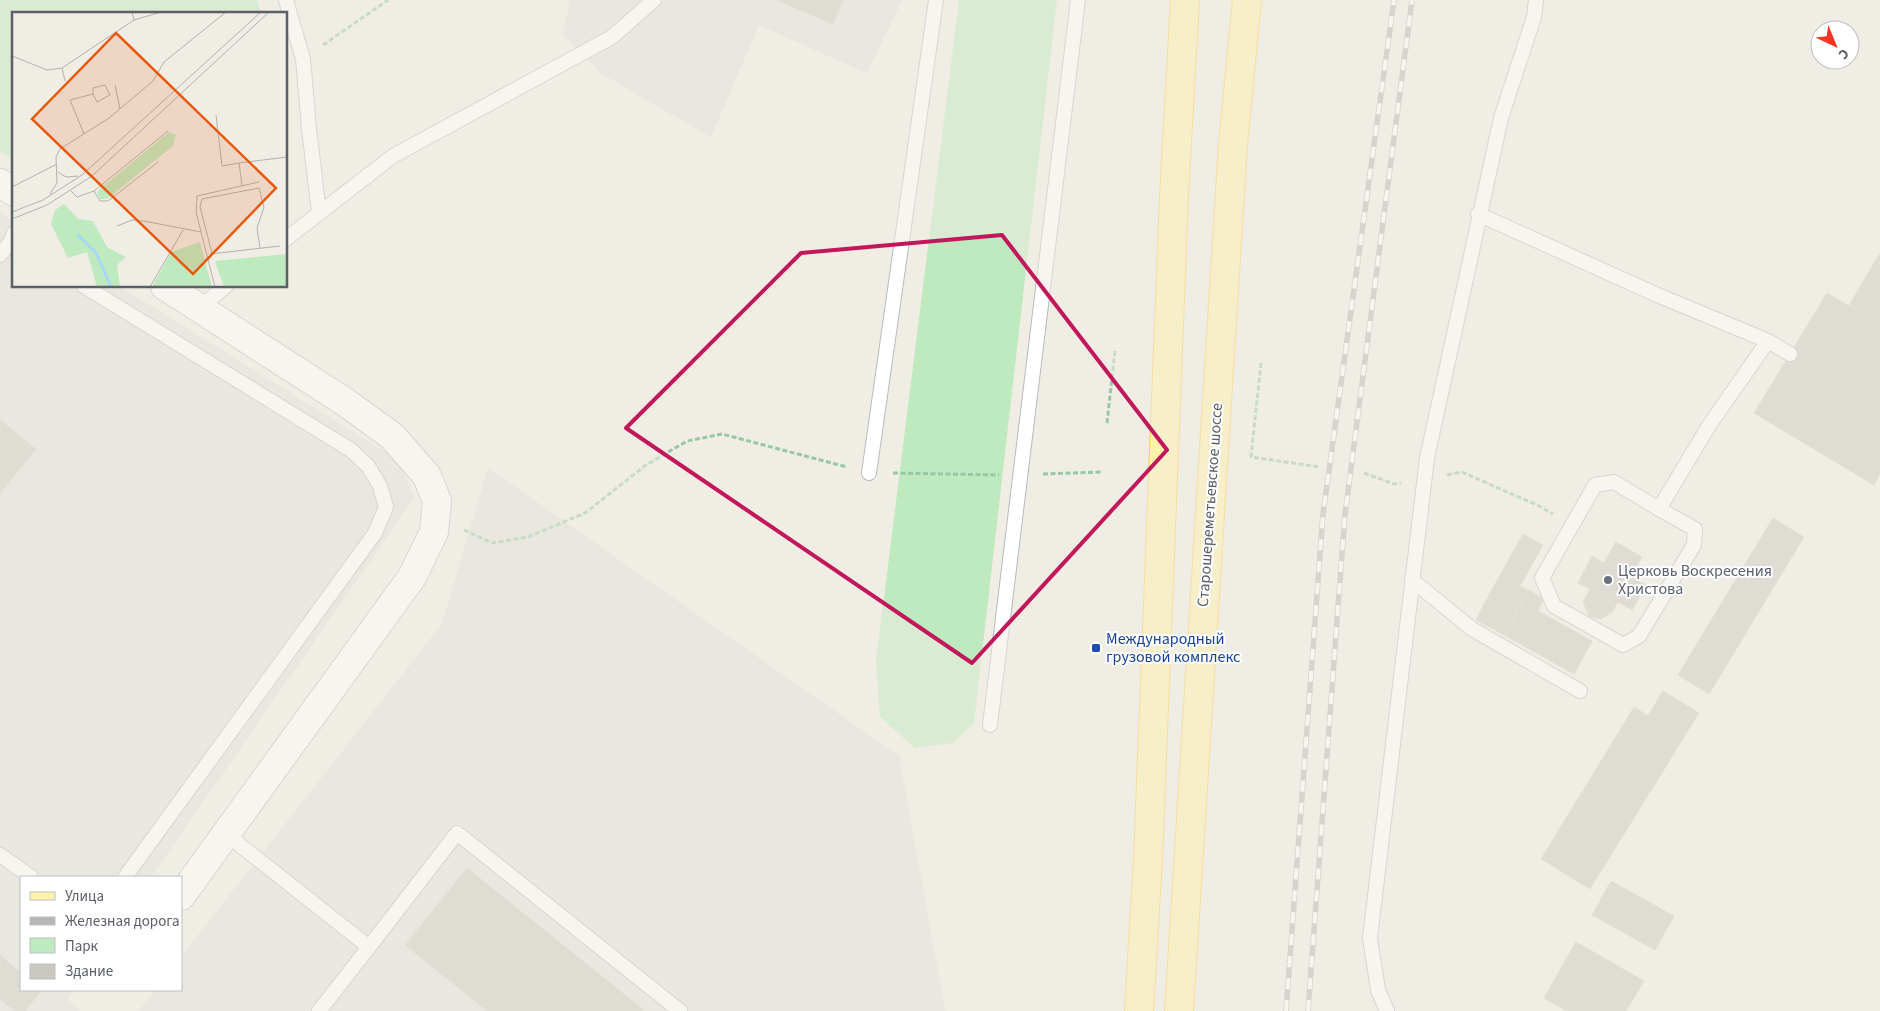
<svg xmlns="http://www.w3.org/2000/svg" width="1880" height="1011" viewBox="0 0 1880 1011" font-family="'Source Sans 3',sans-serif">
<style>
.industrial{fill:#e0dfd9}
.green{fill:#bfe9bf}
.building{fill:#cbc8c1;stroke:#d5cfc2}
.lines{fill:none;stroke-linecap:round;stroke-linejoin:round}
.lane-casing{stroke:#b7babf;stroke-width:16}
.street-casing{stroke:#b7babf;stroke-width:30}
.primary-casing{stroke:#fccd51;stroke-width:30}
.path{stroke:#96c8a5;stroke-width:3;stroke-dasharray:5 2.5;stroke-linecap:butt}
.lane{stroke:#fff;stroke-width:14}
.street{stroke:#fff;stroke-width:28}
.primary{stroke:#fff2aa;stroke-width:28}
.rail-casing{stroke:#b5b6b7;stroke-width:5.5}
.rail{stroke:#fff;stroke-width:4;stroke-dasharray:11;stroke-linecap:butt}
.marked{fill:none;stroke:#c2185b;stroke-width:4;stroke-linejoin:round}
.worship-dot{fill:#6b7280;stroke:#fff;stroke-width:2}
.transit-dot{fill:#1a4fb4;stroke:#fff;stroke-width:2}
.labels{text-anchor:middle;dominant-baseline:central;stroke-width:4;stroke-linejoin:round;paint-order:stroke}
.street-label{font-size:16px;fill:#5c6066;stroke:#fff}
.worship-label{font-size:16px;fill:#5b616d;stroke:#fff;text-anchor:start}
.transit-label{font-size:16px;fill:#164399;stroke:#fff;text-anchor:start}
.inset-river{fill:none;stroke:#a5d7ff;stroke-width:2.5}
.inset-road{fill:none;stroke:#b1b1ae;stroke-width:1}
.view{fill:#e8590c;fill-opacity:0.15;stroke:#e8590c;stroke-width:2.5}
.inset-edge{fill:none;stroke:#5c6066;stroke-width:2.5}
</style>
<rect width="100%" height="100%" fill="#f0ede4"/>
<g class="industrial">
<path d="M570,0H902L867,73L759,25L711,137L602,74L563,35Z"/>
<path d="M0,213L14,221V286H119L398,460L414,498L151,877H21V990H73L67,1000L80,1011H0Z"/>
<path d="M488,468L899,756L945,1011H139L155,990H181V957L442,624Z"/>
</g>
<g class="green">
<path d="M0,0H257L260,10L258,14H14V160L0,151Z"/>
<path d="M959,0H1057L974,723L953,743L915,748L880,717L876,661Z"/>
</g>
<g class="building">
<path d="M776,0H843L833,24Z"/>
<path d="M1880,253V324L1849,305Z"/>
<path d="M1827,293L1880,324V474L1874,485L1754,413Z"/>
<path d="M0,420L36,449L0,493Z"/>
<path d="M1773,518L1804,537L1709,694L1678,675Z"/>
<path d="M1523,534L1543,545L1520,586L1528,591L1512,619L1484,604Z"/>
<path d="M1616,542L1642,557L1630,577L1646,585L1632,610L1618,602L1612,612L1601,619L1589,616L1583,602L1590,589L1578,583L1592,556L1604,563Z"/>
<path d="M1529,590L1544,599L1538,611L1592,641L1574,674L1504,635Z"/>
<path d="M1484,604L1513,620L1504,635L1476,620Z"/>
<path d="M1663,691L1699,713L1590,889L1541,859L1634,707L1648,716Z"/>
<path d="M467,868L645,1011H487L405,945Z"/>
<path d="M1611,881L1674,916L1655,950L1592,915Z"/>
<path d="M1576,942L1644,981L1626,1011H1567L1544,998Z"/>
<path d="M0,955L21,973V990H42L25,1011H15L0,999Z"/>
</g>
<g class="lines">
<defs>
<g id="lane">
<path d="M286,0L303,59L309,128L319,213"/>
<path d="M1478,214L1655,294L1768,341L1710,424L1659,509L1695,529L1694,545L1639,636L1623,645L1554,606L1542,578L1595,485L1614,482L1659,509"/>
<path d="M286,239L393,156L612,37L654,0"/>
<path d="M0,255L11,241L14,233"/>
<path d="M84,286L351,450L368,466L380,486L386,507L375,533L125,877"/>
<path d="M199,308L226,286"/>
<path d="M1768,341L1790,354"/>
<path d="M869,473L936,0"/>
<path d="M1412,580L1472,629L1580,691"/>
<path d="M990,725L1078,0"/>
<path d="M226,834L369,947L319,1011"/>
<path d="M0,855L31,877"/>
<path d="M369,947L457,833L680,1011"/>
<path d="M1387,1011L1378,990L1370,938L1427,458L1501,118L1534,17L1536,0"/>
</g>
<g id="street">
<path d="M0,183L14,192"/>
<path d="M165,286L345,402L392,436L427,476L437,501L434,532L412,577L181,896"/>
</g>
<g id="primary">
<path d="M1139,1011L1148,859L1174,196L1185,0"/>
<path d="M1179,1011L1233,144L1247,0"/>
</g>
</defs>
<use href="#lane" class="lane-casing"/>
<use href="#street" class="street-casing"/>
<use href="#primary" class="primary-casing"/>
<g class="path">
<path d="M323,45L388,0"/>
<path d="M1261,363L1251,457L1320,467"/>
<path d="M1107,423L1115,350"/>
<path d="M893,473L999,475"/>
<path d="M1364,473L1394,484L1401,483"/>
<path d="M1043,474L1102,472"/>
<path d="M1447,475L1462,472L1539,506L1553,514"/>
<path d="M464,530L492,543L528,537L585,513L646,465L687,441L722,434L847,467"/>
</g>
<use href="#lane" class="lane"/>
<use href="#street" class="street"/>
<use href="#primary" class="primary"/>
<defs>
<g id="rail">
<path d="M1286,1011L1323,514L1394,0"/>
<path d="M1308,1011L1345,514L1412,0"/>
</g>
</defs>
<use href="#rail" class="rail-casing"/>
<use href="#rail" class="rail"/>
</g>
<path d="M0 0H1880V1011H0ZM1002,235L1167,450L972,663L626,428L801,253Z" fill="#f0ede4" fill-opacity=".55" fill-rule="evenodd"/>
<path class="marked" d="M1002,235L1167,450L972,663L626,428L801,253Z"/>
<circle class="worship-dot" cx="1608" cy="580" r="5"/>
<rect class="transit-dot" x="1091" y="643" width="10" height="10" rx="2.5"/>
<g class="labels">
<g class="street-label">
<text transform="translate(1210 505) rotate(-86)">Старошереметьевское шоссе</text>
</g>
<g class="worship-label">
<text x="1618" y="571">Церковь Воскресения<tspan x="1618" dy="18">Христова</tspan></text>
</g>
<g class="transit-label">
<text x="1106" y="639">Международный<tspan x="1106" dy="18">грузовой комплекс</tspan></text>
</g>
</g>
<g transform="translate(12 12)">
<rect width="275" height="275" fill="#f0ede4"/>
<path d="M157,120L164,123L161,134L95,187H88L85,181L88,177ZM52,192L66,207L81,209L95,235L114,245L105,253L108,275H85L75,240L56,246L39,212L43,198ZM188,230L200,275H140L159,240ZM275,242V275H212L203,249Z" fill="#bfe9bf"/>
<path class="inset-river" d="M65,222L84,241L99,275"/>
<path class="inset-road" d="M122,8L149,0M0,44L35,58L50,56M53,69L50,56L122,8L120,0M103,73L108,97M204,103L210,154L227,151M72,122L58,88L81,82V76L93,73L98,83L85,90L81,82M46,160L54,165L66,164M275,165V184M230,173L227,151L275,145M0,175L45,152M59,179L65,185L82,179L88,189H96L146,150M82,179L156,119M38,182L45,171L44,145L48,137L97,106L141,69L152,50L214,0M0,200L31,188L70,163L249,0M0,207L35,193L80,164L257,0M105,214L120,208L132,209L189,220M200,241L188,195L190,187L247,176L252,195L245,216L248,236M198,242L268,234M138,275L171,218M203,275L184,200L185,184L247,170"/>
<path class="view" d="M104,21L264,176L181,262L20,107Z"/>
<rect width="275" height="275" class="inset-edge"/>
</g>
<rect x="20" y="876" width="162" height="115" fill="#ffffff" stroke="#bebfc2"/>
<rect x="30" y="892" width="25" height="8" fill="#fff2aa" stroke="#bebfc2"/>
<text x="65" y="901" font-size="15" fill="#5c6066">Улица</text>
<rect x="30" y="917" width="25" height="8" fill="#b5b6b7" stroke="#bebfc2"/>
<text x="65" y="926" font-size="15" fill="#5c6066">Железная дорога</text>
<rect x="30" y="938" width="25" height="15" fill="#bfe9bf" stroke="#bebfc2"/>
<text x="65" y="951" font-size="15" fill="#5c6066">Парк</text>
<rect x="30" y="964" width="25" height="15" fill="#cbc8c1" stroke="#bebfc2"/>
<text x="65" y="976" font-size="15" fill="#5c6066">Здание</text>
<g transform="translate(1835 45) rotate(136)"><circle r="24" fill="#ffffff" stroke="#bebfc2"/>
<path d="M0-4L9 19L0 12L-9 19Z" fill="#f63624"/>
<text y="-8" font-size="14" font-weight="bold" text-anchor="middle" fill="#5c6066">С</text>
</g>
</svg>
